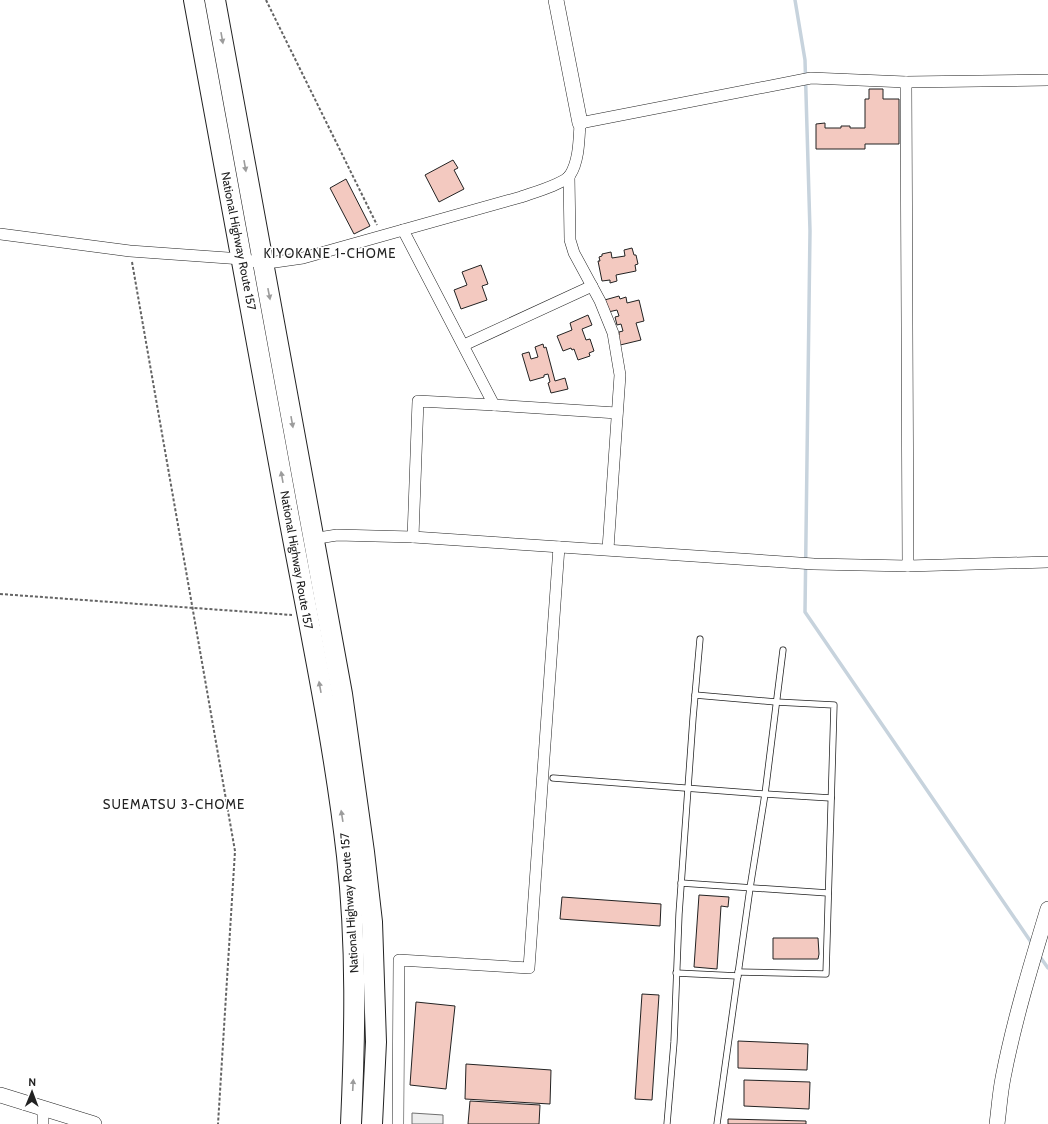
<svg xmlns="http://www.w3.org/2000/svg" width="1048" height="1124" viewBox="0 0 1048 1124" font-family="Cabin,sans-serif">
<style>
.parking{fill:#ededed;stroke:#6f6f6f}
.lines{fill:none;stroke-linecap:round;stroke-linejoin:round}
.stream{stroke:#c7d3dd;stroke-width:3.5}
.building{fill:#f3c9c0;stroke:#222}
.lane-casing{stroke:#222;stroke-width:7}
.street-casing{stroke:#222;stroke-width:12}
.secondary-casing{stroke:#222;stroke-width:16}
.highway-casing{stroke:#222;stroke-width:22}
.path{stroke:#646464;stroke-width:2;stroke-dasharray:3 2;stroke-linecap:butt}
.lane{stroke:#fff;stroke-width:5.5}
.street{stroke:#fff;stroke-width:11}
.secondary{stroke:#fff;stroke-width:15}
.highway{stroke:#fff;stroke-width:20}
.oneway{fill:#9c9c9c}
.labels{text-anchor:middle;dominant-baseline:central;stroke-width:3;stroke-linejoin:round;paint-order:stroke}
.street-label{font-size:12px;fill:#222;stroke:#fff}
.neighbourhood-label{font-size:13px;letter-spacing:1px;fill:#222;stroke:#fff}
</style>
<rect width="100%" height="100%" fill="#fff"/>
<path class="parking" d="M412,1113L443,1115V1124H412Z"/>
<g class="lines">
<g class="stream">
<path d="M795,0L805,60L810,231L805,612L1033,945"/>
<path d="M1038,954L1048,968"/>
</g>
</g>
<g class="building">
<path d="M869,89H883V99H899V144H865V149H816V124L825,123V128H841V126H850V128H865V99H869Z"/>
<path d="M453,160L458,168L454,170L464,189L439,202L425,175Z"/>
<path d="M346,179L370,226L354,234L330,188Z"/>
<path d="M632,248L634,255H636L638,264L635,265L636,271L616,275L617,281L610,283V280L602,281L598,261H600L599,257L602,256V254L611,252L612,258L625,256L624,250Z"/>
<path d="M481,265L488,284L482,286L487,300L461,309L454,290L467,285L462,272Z"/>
<path d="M619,296L620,299L626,297L627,303L639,300L644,321L636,323L641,340L616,346L614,336L619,335V332L623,331L621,324L617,325L615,317L619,316L617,310L604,313L601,301Z"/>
<path d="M588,315L592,325L582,329L586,340L590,339L594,351L589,353L590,356L578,360L574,349L572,350L571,348L563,351L557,336L572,330L570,323Z"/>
<path d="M543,344L544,348L546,347L555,381L565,378L568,389L551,393L548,383L550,382L548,374L544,375V377L530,381L522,354L529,352L531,359L538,357L535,347Z"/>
<path d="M699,895L729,897L728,907L721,906L717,969L694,967Z"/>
<path d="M562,897L661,904L660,926L560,919Z"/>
<path d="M773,938H818L819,954L818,959H773Z"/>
<path d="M642,994L659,995L652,1100L635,1099Z"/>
<path d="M416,1002L455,1006L446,1089L410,1085Z"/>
<path d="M738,1041L808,1044L807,1070L738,1068Z"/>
<path d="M466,1064L551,1070L550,1104L465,1099Z"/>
<path d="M744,1080L810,1082L809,1109L744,1106Z"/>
<path d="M470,1101L540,1105L539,1124H468Z"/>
<path d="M728,1119L806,1121V1124H728Z"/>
</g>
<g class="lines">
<defs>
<g id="lane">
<path d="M695,695L776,702L834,705L826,974L738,972"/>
<path d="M553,778L765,794L831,798"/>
<path d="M681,883L828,893"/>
<path d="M676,973L738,976"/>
<path d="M667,1124L674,1042L679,914L693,718L700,639"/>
<path d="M717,1124L750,888L765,794L783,650"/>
</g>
<g id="street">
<path d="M906,82L908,566"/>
<path d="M569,176L570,240L574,253L600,301L613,333L620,375L608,549"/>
<path d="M403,230L494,405L418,401L413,537"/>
<path d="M0,234L130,251L242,259L262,263L275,262L303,258L521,197C532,193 564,184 570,175C579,161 579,140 580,123L811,78L906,82L1048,80"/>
<path d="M464,345L592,286"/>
<path d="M494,405L617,413"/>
<path d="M312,539L337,535L413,537L814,564L908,566L1048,562"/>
<path d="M43,1108V1124"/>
<path d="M398,1124L399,960L529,968L559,547"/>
</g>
<g id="secondary">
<path d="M556,0L580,123"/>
<path d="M0,1095L94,1124"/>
<path d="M997,1124C999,1109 1000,1093 1003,1078C1014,1021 1031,965 1048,909"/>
</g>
<g id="highway">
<path d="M194,0C225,171 257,341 288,512C309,625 334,741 347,856C357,945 355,1035 351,1124"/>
<path d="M215,0L342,694L364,852L372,922L376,1042L372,1124"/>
</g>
</defs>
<use href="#lane" class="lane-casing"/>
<use href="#street" class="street-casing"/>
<use href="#secondary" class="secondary-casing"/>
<use href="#highway" class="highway-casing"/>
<g class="path">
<path d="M266,0L377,225"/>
<path d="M132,262L235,851L218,1124"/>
<path d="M0,594L292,615"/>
</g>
<use href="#lane" class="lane"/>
<use href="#street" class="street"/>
<use href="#secondary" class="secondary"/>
<use href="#highway" class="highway"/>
</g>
<defs><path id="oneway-solid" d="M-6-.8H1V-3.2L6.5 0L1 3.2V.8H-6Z"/></defs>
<g class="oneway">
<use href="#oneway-solid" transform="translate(222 38) rotate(80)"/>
<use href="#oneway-solid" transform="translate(245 166) rotate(80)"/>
<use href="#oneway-solid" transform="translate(269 294) rotate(79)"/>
<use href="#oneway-solid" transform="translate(292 422) rotate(80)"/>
<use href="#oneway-solid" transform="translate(282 477) rotate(-100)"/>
<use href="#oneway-solid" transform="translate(320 687) rotate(-100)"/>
<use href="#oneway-solid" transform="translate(342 816) rotate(-99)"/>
<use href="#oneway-solid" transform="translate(353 1085) rotate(-87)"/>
</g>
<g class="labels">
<g class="street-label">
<text transform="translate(239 241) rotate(79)">National Highway Route 157</text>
<text transform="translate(297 560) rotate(80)">National Highway Route 157</text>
<text transform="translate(349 903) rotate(-94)">National Highway Route 157</text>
</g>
<g class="neighbourhood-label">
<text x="330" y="253">KIYOKANE 1-CHOME</text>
<text x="174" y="804">SUEMATSU 3-CHOME</text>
</g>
</g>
<g transform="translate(32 1092) rotate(1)" stroke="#ffffff" stroke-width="3" paint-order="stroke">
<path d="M0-3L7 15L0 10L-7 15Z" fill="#222222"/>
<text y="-6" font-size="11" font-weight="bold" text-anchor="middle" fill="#222222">N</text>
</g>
</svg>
